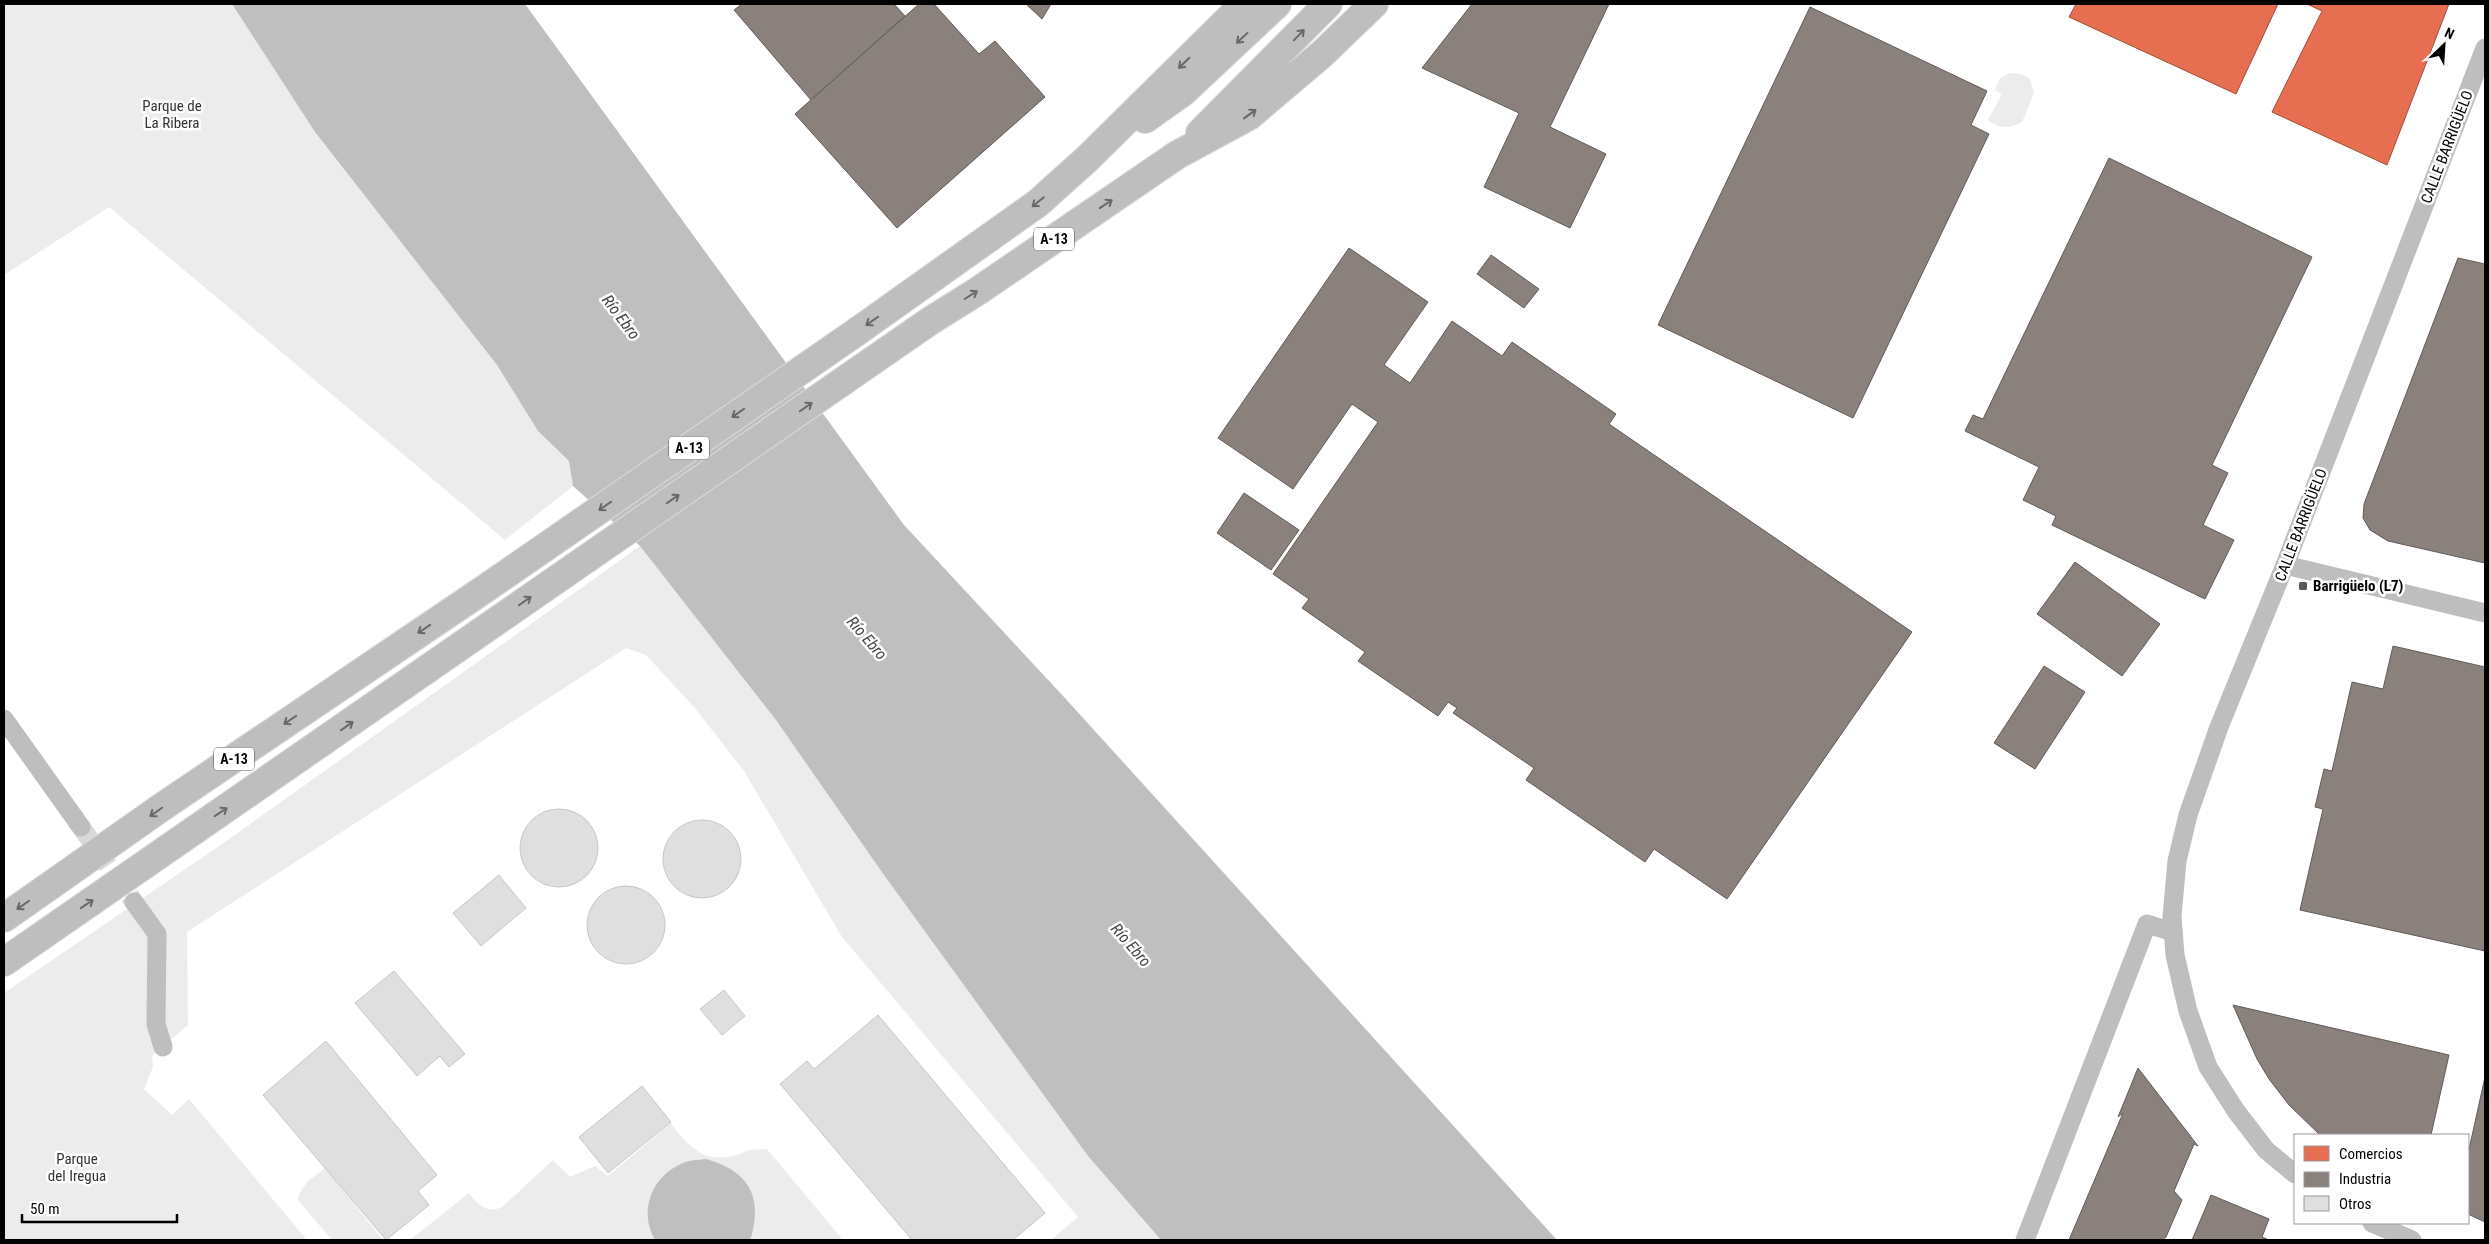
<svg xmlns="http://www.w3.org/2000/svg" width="2489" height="1244" viewBox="0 0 2489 1244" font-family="'Roboto Condensed',sans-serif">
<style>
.green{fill:#ececec}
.water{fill:#bfbfbf}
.shops{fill:#e76f51;stroke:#a24e39}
.industry{fill:#8a817c;stroke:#615a57}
.building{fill:#dfdfdf;stroke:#c7c7c7}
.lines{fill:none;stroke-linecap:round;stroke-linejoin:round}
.minor-tunnel{stroke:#d9d9d9;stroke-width:19;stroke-dasharray:19 9;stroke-linecap:butt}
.motorway-casing{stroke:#dbdbdb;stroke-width:30}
.minor{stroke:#bebebe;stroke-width:19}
.motorway{stroke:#bebebe;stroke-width:28}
.oneway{stroke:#686868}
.poi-dot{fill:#595959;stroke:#fff;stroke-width:2}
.labels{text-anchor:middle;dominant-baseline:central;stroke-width:5;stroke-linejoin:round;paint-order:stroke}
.shield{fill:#fff;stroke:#4c4c4c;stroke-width:1}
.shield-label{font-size:14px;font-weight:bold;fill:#000}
.park-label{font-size:15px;fill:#333;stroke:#fff}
.street-label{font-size:15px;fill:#000;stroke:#fff}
.poi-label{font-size:15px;font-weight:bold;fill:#000;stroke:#fff;text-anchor:start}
.water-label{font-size:16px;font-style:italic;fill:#444;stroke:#fff}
</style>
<rect width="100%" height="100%" fill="#fff"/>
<g class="green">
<path d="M4,4H232L315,132L497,365L538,431L569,461L573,486L505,540L109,207L4,275Z"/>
<path d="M2010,73L2021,74L2030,79L2034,93L2022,122C2009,129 2000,129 1988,120L2002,94L1995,90L2000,78Z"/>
<path d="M640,546L776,720L1088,1156L1161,1240H1051L1078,1217L842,937L744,771L694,707L646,655L626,648L187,932L188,1025L152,1056L153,1067L144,1089L172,1115L189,1099L307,1240H4V993L225,842Z"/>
<path d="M671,1123C684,1142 702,1162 728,1157C735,1156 741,1153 747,1151C753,1149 760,1150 767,1149L843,1240H410L469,1193C477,1205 488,1214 502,1207L553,1160L570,1177L595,1166L608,1176Z"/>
<path d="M325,1168L383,1240H332L298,1200C300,1185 314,1177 325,1168Z"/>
</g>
<g class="water">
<path d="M232,4H525L904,525L1064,697L1557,1240H1161L1088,1156L884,875L776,720L640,546L573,486L569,461L538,431L497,365L315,132Z"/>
<path d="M706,1159C748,1171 763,1195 751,1238L749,1240H655C638,1210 652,1176 683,1163C689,1160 698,1160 706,1159Z"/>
</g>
<g class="shops">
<path d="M2076,4H2278L2236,94L2069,17Z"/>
<path d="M2307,4H2449L2387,165L2272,112L2322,11Z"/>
</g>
<g class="industry">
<path d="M742,4H894L905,16L811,100L734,10Z"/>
<path d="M919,4H934L979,54L995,41L1045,97L897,228L795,114Z"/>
<path d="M1026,4H1051L1042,19Z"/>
<path d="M1472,4H1609L1550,127L1606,154L1570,228L1484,187L1519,113L1422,68Z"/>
<path d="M1810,7L1987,91L1971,125L1989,134L1853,418L1658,325Z"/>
<path d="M2109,158L2312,257L2212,465L2228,473L2203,525L2234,540L2205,599L2052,525L2056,516L2023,500L2039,467L1965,431L1973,415L1983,419Z"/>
<path d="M1349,248L1428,302L1384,365L1410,383L1452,321L1502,356L1512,342L1616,414L1609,424L1912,632L1727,899L1654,849L1645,862L1526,780L1534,768L1453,713L1457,708L1448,702L1438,716L1358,661L1365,652L1302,608L1309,599L1273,574L1378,422L1352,404L1293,489L1218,438Z"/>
<path d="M1491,255L1539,289L1524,308L1477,274Z"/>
<path d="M2458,258L2485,264V563L2388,541L2370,530L2363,518L2364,504Z"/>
<path d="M1244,493L1299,530L1271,570L1217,533Z"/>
<path d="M2075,562L2160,624L2122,676L2037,614Z"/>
<path d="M2393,646L2485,667V951L2300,910L2323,809L2315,807L2324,769L2332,771L2352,682L2383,689Z"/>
<path d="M2044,666L2085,692L2035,769L1994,743Z"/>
<path d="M2233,1005L2449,1055L2431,1135H2320L2289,1105L2269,1079L2257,1059Z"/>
<path d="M2138,1068L2198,1146L2194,1144L2174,1191L2182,1200L2166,1237L2162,1240H2069L2123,1113L2118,1117Z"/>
<path d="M2485,1077V1222L2468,1214V1154Z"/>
<path d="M2211,1195L2269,1219L2262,1237L2269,1240H2192Z"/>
</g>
<g class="building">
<circle cx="559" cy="848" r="39"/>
<circle cx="702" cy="859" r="39"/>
<path d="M499,875L526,908L481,946L453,913Z"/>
<circle cx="626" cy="925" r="39"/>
<path d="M394,971L465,1054L449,1067L440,1056L417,1076L355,1003Z"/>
<path d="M724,990L745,1016L722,1035L700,1009Z"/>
<path d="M878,1015L1045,1213L1013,1240H912L780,1084L807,1061L814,1069Z"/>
<path d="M326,1041L437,1175L418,1191L429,1205L386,1240L263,1095Z"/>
<path d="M642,1086L671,1122L608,1173L579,1137Z"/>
</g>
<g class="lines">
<path class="minor-tunnel" d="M81,827L134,902"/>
<defs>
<g id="motorway">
<path d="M1145,119L1183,92L1277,4"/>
<path d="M1200,133L1328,4"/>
<path d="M4,918L162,807L489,586L855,333L1038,203L1088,158L1244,4"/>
<path d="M4,962L930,321L978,291L1177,155L1249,116L1322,54L1374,4"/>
</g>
</defs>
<use href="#motorway" class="motorway-casing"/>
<g class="minor">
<path d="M2285,565L2485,613"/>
<path d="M4,719L81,827"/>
<path d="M134,902L157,934L156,1024L163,1047"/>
<path d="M2295,1174L2266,1150L2236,1111L2208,1067L2188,1011L2175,955L2172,916L2177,861L2188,815L2219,727L2285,565L2485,48"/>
<path d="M2372,1223L2412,1240"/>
<path d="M2025,1240L2147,924L2173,932"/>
</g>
<use href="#motorway" class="motorway"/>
</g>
<defs><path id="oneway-shaft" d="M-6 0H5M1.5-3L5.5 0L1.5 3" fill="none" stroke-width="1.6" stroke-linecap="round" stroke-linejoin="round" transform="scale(1.25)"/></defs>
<g class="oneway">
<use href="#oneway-shaft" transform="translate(1299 35) rotate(-46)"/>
<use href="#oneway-shaft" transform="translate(1242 38) rotate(137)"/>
<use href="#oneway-shaft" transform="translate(1184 63) rotate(136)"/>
<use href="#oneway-shaft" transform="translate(1250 114) rotate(-36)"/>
<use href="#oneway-shaft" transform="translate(1038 202) rotate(141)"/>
<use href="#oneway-shaft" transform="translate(1106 204) rotate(-34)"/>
<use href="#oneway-shaft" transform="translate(971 295) rotate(-32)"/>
<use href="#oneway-shaft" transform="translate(872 321) rotate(145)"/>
<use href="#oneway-shaft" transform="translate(806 407) rotate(-35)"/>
<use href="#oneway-shaft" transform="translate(738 413) rotate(145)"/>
<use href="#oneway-shaft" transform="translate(673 499) rotate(-35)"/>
<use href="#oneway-shaft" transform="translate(605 506) rotate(145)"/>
<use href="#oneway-shaft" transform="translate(525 601) rotate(-35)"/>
<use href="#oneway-shaft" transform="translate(424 629) rotate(146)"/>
<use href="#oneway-shaft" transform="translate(290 720) rotate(146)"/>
<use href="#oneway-shaft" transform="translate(347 726) rotate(-35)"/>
<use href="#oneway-shaft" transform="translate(156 812) rotate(145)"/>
<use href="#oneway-shaft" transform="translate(221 812) rotate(-34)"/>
<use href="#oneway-shaft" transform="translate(87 904) rotate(-34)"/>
<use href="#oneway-shaft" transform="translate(23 905) rotate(145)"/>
</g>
<rect class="poi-dot" x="2298" y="581" width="10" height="10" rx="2.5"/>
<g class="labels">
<g class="shield">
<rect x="1034" y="227.5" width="40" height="23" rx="4"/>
<rect x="669" y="436.5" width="40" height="23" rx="4"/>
<rect x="214" y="747.5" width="40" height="23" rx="4"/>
</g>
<g class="shield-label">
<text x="1054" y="239">A-13</text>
<text x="689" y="448">A-13</text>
<text x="234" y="759">A-13</text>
</g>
<g class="park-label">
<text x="172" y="106">Parque de<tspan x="172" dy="17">La Ribera</tspan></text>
<text x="77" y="1159">Parque<tspan x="77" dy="17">del Iregua</tspan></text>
</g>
<g class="street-label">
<text transform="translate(2447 147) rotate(-69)">CALLE BARRIGÜELO</text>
<text transform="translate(2301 525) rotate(-69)">CALLE BARRIGÜELO</text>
</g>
<g class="poi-label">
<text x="2313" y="586">Barrigüelo (L7)</text>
</g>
<g class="water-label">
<text transform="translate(621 317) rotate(53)">Río Ebro</text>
<text transform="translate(867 638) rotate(49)">Río Ebro</text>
<text transform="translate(1131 945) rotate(49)">Río Ebro</text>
</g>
</g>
<rect width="2489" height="1244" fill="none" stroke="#000000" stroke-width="10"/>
<rect x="2294" y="1134" width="175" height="90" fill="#ffffff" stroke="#999999"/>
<rect x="2304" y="1146" width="25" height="15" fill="#e76f51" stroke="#999999"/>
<text x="2339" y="1159" font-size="15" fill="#000000">Comercios</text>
<rect x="2304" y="1172" width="25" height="15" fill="#8a817c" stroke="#999999"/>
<text x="2339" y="1184" font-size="15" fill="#000000">Industria</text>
<rect x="2304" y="1196" width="25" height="15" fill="#dfdfdf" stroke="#999999"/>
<text x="2339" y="1209" font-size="15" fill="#000000">Otros</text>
<g transform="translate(2444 45) rotate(25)" stroke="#ffffff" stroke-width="4" paint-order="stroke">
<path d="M0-4L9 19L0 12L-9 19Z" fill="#000000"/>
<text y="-8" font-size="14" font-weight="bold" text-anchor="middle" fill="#000000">N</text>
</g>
<path d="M22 1214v8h155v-8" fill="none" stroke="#000000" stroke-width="2.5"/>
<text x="30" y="1214" font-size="15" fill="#000000" stroke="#ffffff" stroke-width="4" paint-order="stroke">50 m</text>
</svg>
